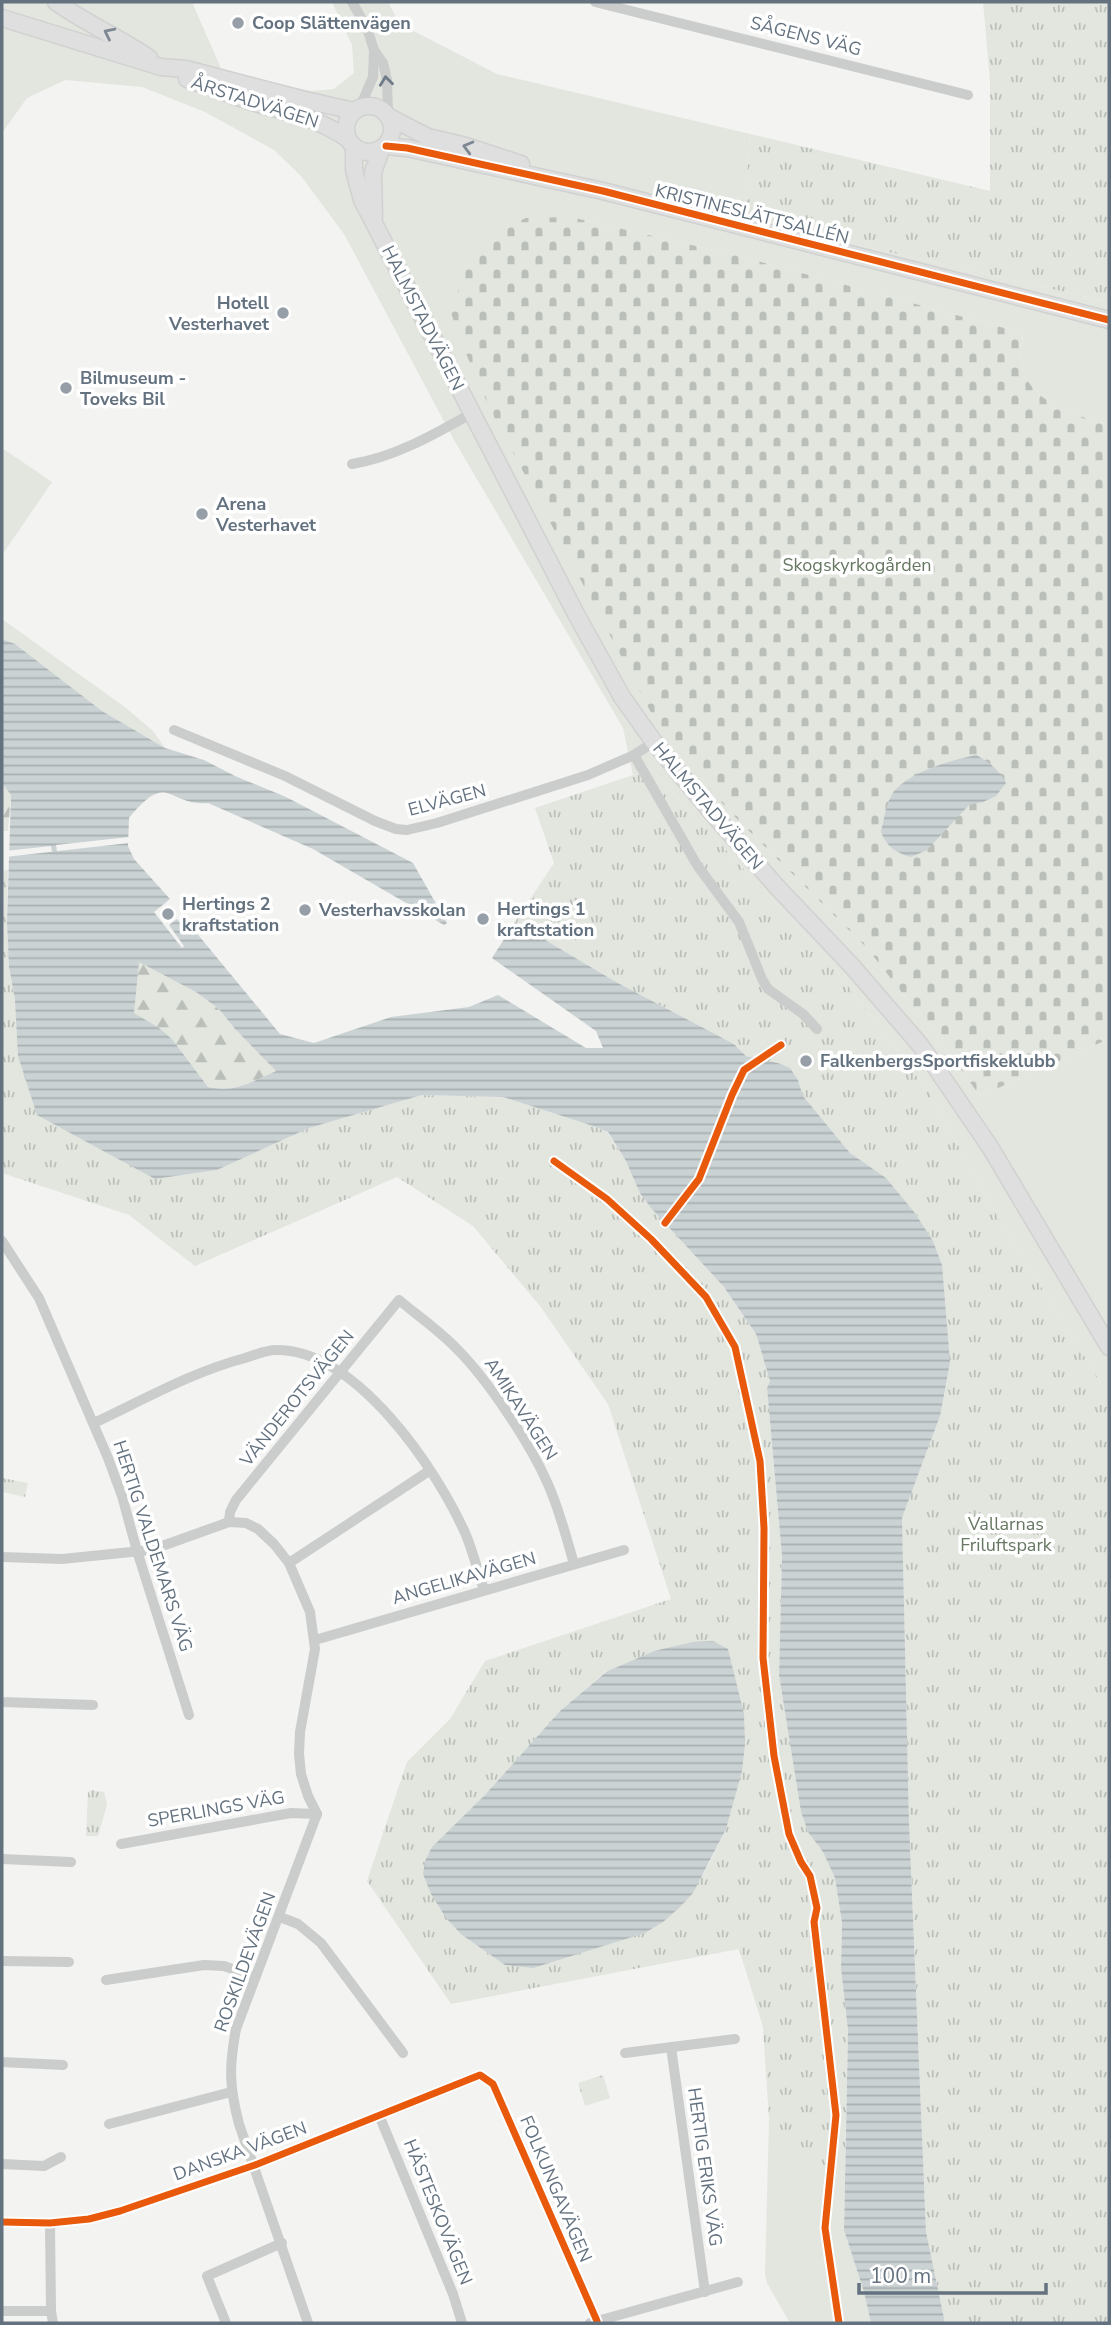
<svg xmlns="http://www.w3.org/2000/svg" width="1111" height="2325" viewBox="0 0 1111 2325" font-family="'Nunito Sans',sans-serif">
<style>
.grass{fill:#e2e6df}
.forest{fill:url(#forest-firs)}
.cemetery{fill:url(#cemetery-stones)}
.park{fill:url(#park-tufts);fill-rule:evenodd}
.water{fill:url(#water-rules);fill-rule:evenodd}
.pier{fill:#f3f3f1}
.lines{fill:none;stroke-linecap:round;stroke-linejoin:round}
.secondary-casing{stroke:#d0d1d0;stroke-width:19}
.street{stroke:#cbcccc;stroke-width:10}
.secondary{stroke:#dfdfe0;stroke-width:16}
.cycleway-casing{stroke:#fff;stroke-width:11}
.cycleway{stroke:#e8590c;stroke-width:7}
.oneway{stroke:#7d8893}
.oneway2{stroke:#6e7b88}
.poi-dot{fill:#969fa8;stroke:#fff;stroke-width:2.5}
.labels{text-anchor:middle;dominant-baseline:central;stroke-width:7;stroke-linejoin:round;paint-order:stroke}
.poi-label{font-size:18px;font-weight:bold;fill:#647280;stroke:#fff;text-anchor:start}
.street-label{font-size:18px;fill:#647280;stroke:#fff}
.park-label{font-size:18px;fill:#667762;stroke:#fff}
</style>
<defs>
<pattern id="forest-firs" width="22" height="20" patternUnits="userSpaceOnUse" patternTransform="scale(1.75)"><rect width="22" height="20" fill="#e2e6df"/><path d="M5 1l3.5 6h-7zM16 11l3.5 6h-7z" fill="#bbbfba"/></pattern>
<pattern id="cemetery-stones" width="16" height="16" patternUnits="userSpaceOnUse" patternTransform="scale(1.75)"><rect width="16" height="16" fill="#e2e6df"/><path d="M2 7V4a2 2 0 0 1 4 0v3zM10 15v-3a2 2 0 0 1 4 0v3z" fill="#bbbfba"/></pattern>
<pattern id="park-tufts" width="24" height="20" patternUnits="userSpaceOnUse" patternTransform="scale(1.75)"><rect width="24" height="20" fill="#e2e6df"/><path d="M3 7l-1-3M5 7V3M7 7l1-3M15 17l-1-3M17 17v-4M19 17l1-3" fill="none" stroke="#bbbfba"/></pattern>
<pattern id="water-rules" width="6" height="5" patternUnits="userSpaceOnUse" patternTransform="scale(1.75)"><rect width="6" height="5" fill="#cbd2d4"/><path d="M0 2.5h6" fill="none" stroke="#a8afb1"/></pattern>
</defs>
<rect width="100%" height="100%" fill="#f3f3f1"/>
<g class="grass">
<path d="M2,2H192L223,73L311,91L334,89L354,73L352,45L332,2H388L400,24L497,74L750,134L744,219L1109,302V425C1076,415 1025,402 1021,360C1020,351 1023,341 1023,333L739,256L571,217L731,813L866,947L941,1042L980,1096L1109,1039V1396L991,1206L931,1095L828,960L651,769L633,775L623,728L454,440L344,234L301,176L274,150L205,112L142,87L65,80L27,98L2,133Z"/>
<path d="M2,448L52,482L2,555Z"/>
<path d="M2,619L126,708L153,731L165,748L102,711L15,644L2,639Z"/>
<path d="M769,2119L806,2174L845,2171L844,2230L864,2292L871,2323H790L767,2283L765,2274Z"/>
</g>
<g class="forest">
<path d="M2,783L11,795L8,831H2Z"/>
<path d="M138,961L196,992L219,1009L235,1029L276,1071C252,1082 235,1093 208,1087L172,1039L134,1013Z"/>
</g>
<path class="cemetery" d="M571,217L739,256L1023,333C1022,341 1020,352 1021,360C1025,402 1076,415 1109,425V1039L980,1096L941,1042L866,947L731,813L664,737L490,409L464,349L451,313L468,260L503,228L526,218Z"/>
<g class="park">
<path d="M983,2H1109V302L744,219L750,134L990,191V80Z"/>
<path d="M651,769L828,960L931,1095L991,1206L1109,1396V2323H945L926,2232L909,1821L902,1518L940,1416L942,1265L933,1241L915,1213L886,1179L850,1153L803,1096L798,1080L778,1063L746,1056L734,1044L616,982L515,922L554,863L535,808Z"/>
<path d="M8,870L7,922L9,967L15,1000L109,1152L155,1179L217,1170L309,1128L422,1095L503,1097L593,1126L607,1132L626,1161L651,1208L724,1287L756,1334L770,1381L767,1388L782,1556L779,1675L801,1812L808,1832L823,1852L835,1878L842,1923L841,1968L848,2031L845,2171L806,2175L769,2119L763,2027L739,1949L451,2004L367,1881L407,1762L450,1719L485,1661L671,1599L608,1404L540,1306L473,1226L397,1177L195,1266L129,1215L2,1173V871ZM606,1671L726,1829C703,1876 692,1905 645,1933L505,1965L462,1935L484,1796L560,1711Z"/>
<path d="M2,1478L28,1483L25,1497L2,1492Z"/>
<path d="M92,1790L104,1792L107,1805L98,1836H86L88,1792Z"/>
<path d="M603,2075L610,2098L585,2106L578,2083Z"/>
</g>
<g class="water">
<path d="M2,639L15,644L102,711L165,748L204,760L235,776L286,797L413,863L447,923L444,925L313,849L208,803C167,806 169,769 129,818L128,846L134,859L170,899L154,912L182,948L184,946L169,925L177,919L185,928L190,925L280,1034L314,1043L391,1017L469,1007L498,995L586,1048H603L596,1031L492,958L515,922L616,982L734,1044L746,1056L778,1063L790,1068L798,1080L803,1096L850,1153L886,1178L915,1213L933,1241L942,1265L950,1362L940,1416L902,1518L909,1821L926,2232L945,2323H871L864,2292L844,2230L848,2031L841,1968L842,1923L835,1878L823,1852L808,1832L801,1812L779,1675L782,1556L767,1388L770,1381L756,1334L724,1287L651,1208L640,1193L626,1161L608,1132L593,1126L503,1097L422,1095L309,1128L217,1170L155,1179L37,1115L18,1056L15,1000L9,967L7,922L11,795L2,783ZM139,962L196,992L219,1009L235,1029L276,1071C251,1082 235,1093 208,1087L172,1039L159,1028L134,1013Z"/>
<path d="M976,755C989,762 999,770 1006,783L996,796L983,802L969,805L927,850L911,857C896,853 887,847 881,832C884,820 887,799 895,790C914,770 950,761 976,755Z"/>
<path d="M713,1641L728,1649L744,1714L745,1744L742,1771L726,1829L693,1893L679,1908L663,1922L645,1933L533,1968L505,1965L462,1935L446,1918L431,1894L423,1874L425,1861L432,1847L484,1796L560,1711L606,1672L654,1651L693,1642Z"/>
</g>
<path class="pier" d="M129,837V843L5,857V851L51,846L52,852L57,851L56,845Z"/>
<g class="lines">
<defs>
<g id="secondary">
<path d="M56,2C85,23 119,37 149,58"/>
<path d="M2,18L161,67L186,69L305,100L354,111"/>
<path d="M187,79C210,87 232,95 255,103C291,114 316,117 348,139"/>
<circle cx="369" cy="129" r="23"/>
<path d="M389,117L428,137L466,146L521,164"/>
<path d="M386,146L407,148L603,191L1109,320"/>
<path d="M354,148V170L362,200L576,614L622,697L654,742L713,814L778,888L851,965L921,1046L990,1147L1109,1347"/>
<path d="M374,218L373,172L381,150"/>
</g>
</defs>
<use href="#secondary" class="secondary-casing"/>
<g class="street">
<path d="M352,2L367,28L374,50L383,63L387,80L388,115"/>
<path d="M595,2L968,95"/>
<path d="M360,107L373,77L374,50"/>
<path d="M352,464C395,457 435,434 472,413"/>
<path d="M174,730L285,776L375,821L396,829L407,830L437,823L588,775L634,755L654,742"/>
<path d="M634,755L697,865L739,922L762,979L768,989L803,1014L817,1029"/>
<path d="M2,1241L39,1298L108,1458L122,1496L137,1551L189,1715"/>
<path d="M94,1423C143,1400 192,1372 245,1358C254,1355 266,1350 276,1350C356,1349 437,1469 466,1535C473,1552 478,1572 484,1590"/>
<path d="M229,1522L230,1512L236,1500L399,1300C418,1316 440,1331 457,1349C488,1380 529,1442 547,1482C559,1508 566,1536 574,1564"/>
<path d="M2,1557L62,1559L151,1550L229,1522L246,1523L258,1529L274,1544L289,1563L310,1612L315,1649L300,1732L299,1754L301,1774L308,1796L317,1814"/>
<path d="M289,1563L429,1471"/>
<path d="M315,1640L624,1550"/>
<path d="M2,1702L93,1705"/>
<path d="M121,1844L291,1813L317,1814"/>
<path d="M2,1859L71,1862"/>
<path d="M280,1917L298,1924L321,1943L403,2053"/>
<path d="M2,1961L69,1962"/>
<path d="M106,1980L204,1965L224,1966L255,1977"/>
<path d="M671,2047L705,2292"/>
<path d="M625,2053L735,2039"/>
<path d="M2,2062L63,2065"/>
<path d="M379,2115L453,2294L462,2323"/>
<path d="M109,2124L231,2092"/>
<path d="M2,2164L44,2166L61,2157"/>
<path d="M2,2222L50,2223L89,2219L120,2211L255,2165L480,2075L493,2084L597,2321"/>
<path d="M50,2223L51,2311L53,2323"/>
<path d="M2,2311H51"/>
<path d="M226,2323L207,2276L282,2243"/>
<path d="M308,2323L239,2124C229,2086 229,2067 236,2029L317,1814"/>
<path d="M590,2323L738,2282"/>
</g>
<use href="#secondary" class="secondary"/>
<defs>
<g id="cycleway">
<path d="M386,146L407,148L603,191L1109,320"/>
<path d="M554,1161L607,1199L651,1239L706,1297L735,1347L760,1461L764,1528L763,1658L774,1756L789,1834L801,1862L810,1876L817,1908L814,1922L836,2115L825,2228L839,2323"/>
<path d="M665,1223L699,1179L732,1095L744,1070L781,1045"/>
<path d="M2,2222L50,2223L89,2219L120,2211L255,2165L480,2075L493,2084L597,2321"/>
</g>
</defs>
<use href="#cycleway" class="cycleway-casing"/>
<use href="#cycleway" class="cycleway"/>
</g>
<defs><path id="oneway-chevron" d="M-2-3.5L2.5 0L-2 3.5" fill="none" stroke-width="1.6" stroke-linecap="round" stroke-linejoin="round" transform="scale(1.75)"/></defs>
<g class="oneway">
<use href="#oneway-chevron" transform="translate(109 33) rotate(-154)"/>
<use href="#oneway-chevron" transform="translate(468 147) rotate(-165)"/>
</g>
<use class="oneway2" href="#oneway-chevron" transform="translate(386 81) rotate(-97)"/>
<g class="poi-dot">
<circle cx="238" cy="23" r="7"/>
<circle cx="283" cy="313" r="7"/>
<circle cx="66" cy="388" r="7"/>
<circle cx="202" cy="514" r="7"/>
<circle cx="305" cy="910" r="7"/>
<circle cx="168" cy="914" r="7"/>
<circle cx="483" cy="919" r="7"/>
<circle cx="806" cy="1061" r="7"/>
</g>
<g class="labels">
<g class="poi-label">
<text x="252" y="23">Coop Slättenvägen</text>
<text x="269" y="303" text-anchor="end">Hotell<tspan x="269" dy="21">Vesterhavet</tspan></text>
<text x="80" y="378">Bilmuseum -<tspan x="80" dy="21">Toveks Bil</tspan></text>
<text x="216" y="504">Arena<tspan x="216" dy="21">Vesterhavet</tspan></text>
<text x="182" y="904">Hertings 2<tspan x="182" dy="21">kraftstation</tspan></text>
<text x="497" y="909">Hertings 1<tspan x="497" dy="21">kraftstation</tspan></text>
<text x="319" y="910">Vesterhavsskolan</text>
<text x="820" y="1061">FalkenbergsSportfiskeklubb</text>
</g>
<g class="street-label">
<text transform="translate(806 36) rotate(14)">SÅGENS VÄG</text>
<text transform="translate(255 102) rotate(18)">ÅRSTADVÄGEN</text>
<text transform="translate(752 214) rotate(14)">KRISTINESLÄTTSALLÉN</text>
<text transform="translate(423 318) rotate(63)">HALMSTADVÄGEN</text>
<text transform="translate(447 800) rotate(-15)">ELVÄGEN</text>
<text transform="translate(708 806) rotate(50)">HALMSTADVÄGEN</text>
<text transform="translate(297 1398) rotate(-51)">VÄNDEROTSVÄGEN</text>
<text transform="translate(521 1409) rotate(57)">AMIKAVÄGEN</text>
<text transform="translate(153 1546) rotate(72)">HERTIG VALDEMARS VÄG</text>
<text transform="translate(464 1578) rotate(-16)">ANGELIKAVÄGEN</text>
<text transform="translate(216 1809) rotate(-10)">SPERLINGS VÄG</text>
<text transform="translate(245 1962) rotate(-70)">ROSKILDEVÄGEN</text>
<text transform="translate(240 2151) rotate(-20)">DANSKA VÄGEN</text>
<text transform="translate(705 2167) rotate(82)">HERTIG ERIKS VÄG</text>
<text transform="translate(556 2189) rotate(67)">FOLKUNGAVÄGEN</text>
<text transform="translate(438 2212) rotate(68)">HÄSTESKOVÄGEN</text>
</g>
<g class="park-label">
<text x="857" y="565">Skogskyrkogården</text>
<text x="1006" y="1524">Vallarnas<tspan x="1006" dy="21">Friluftspark</tspan></text>
</g>
</g>
<rect width="1111" height="2325" fill="none" stroke="#647280" stroke-width="7"/>
<path d="M859 2283v10h187v-10" fill="none" stroke="#647280" stroke-width="3.5"/>
<text x="870" y="2283" font-size="21" fill="#647280" stroke="#ffffff" stroke-width="5" paint-order="stroke">100 m</text>
</svg>
